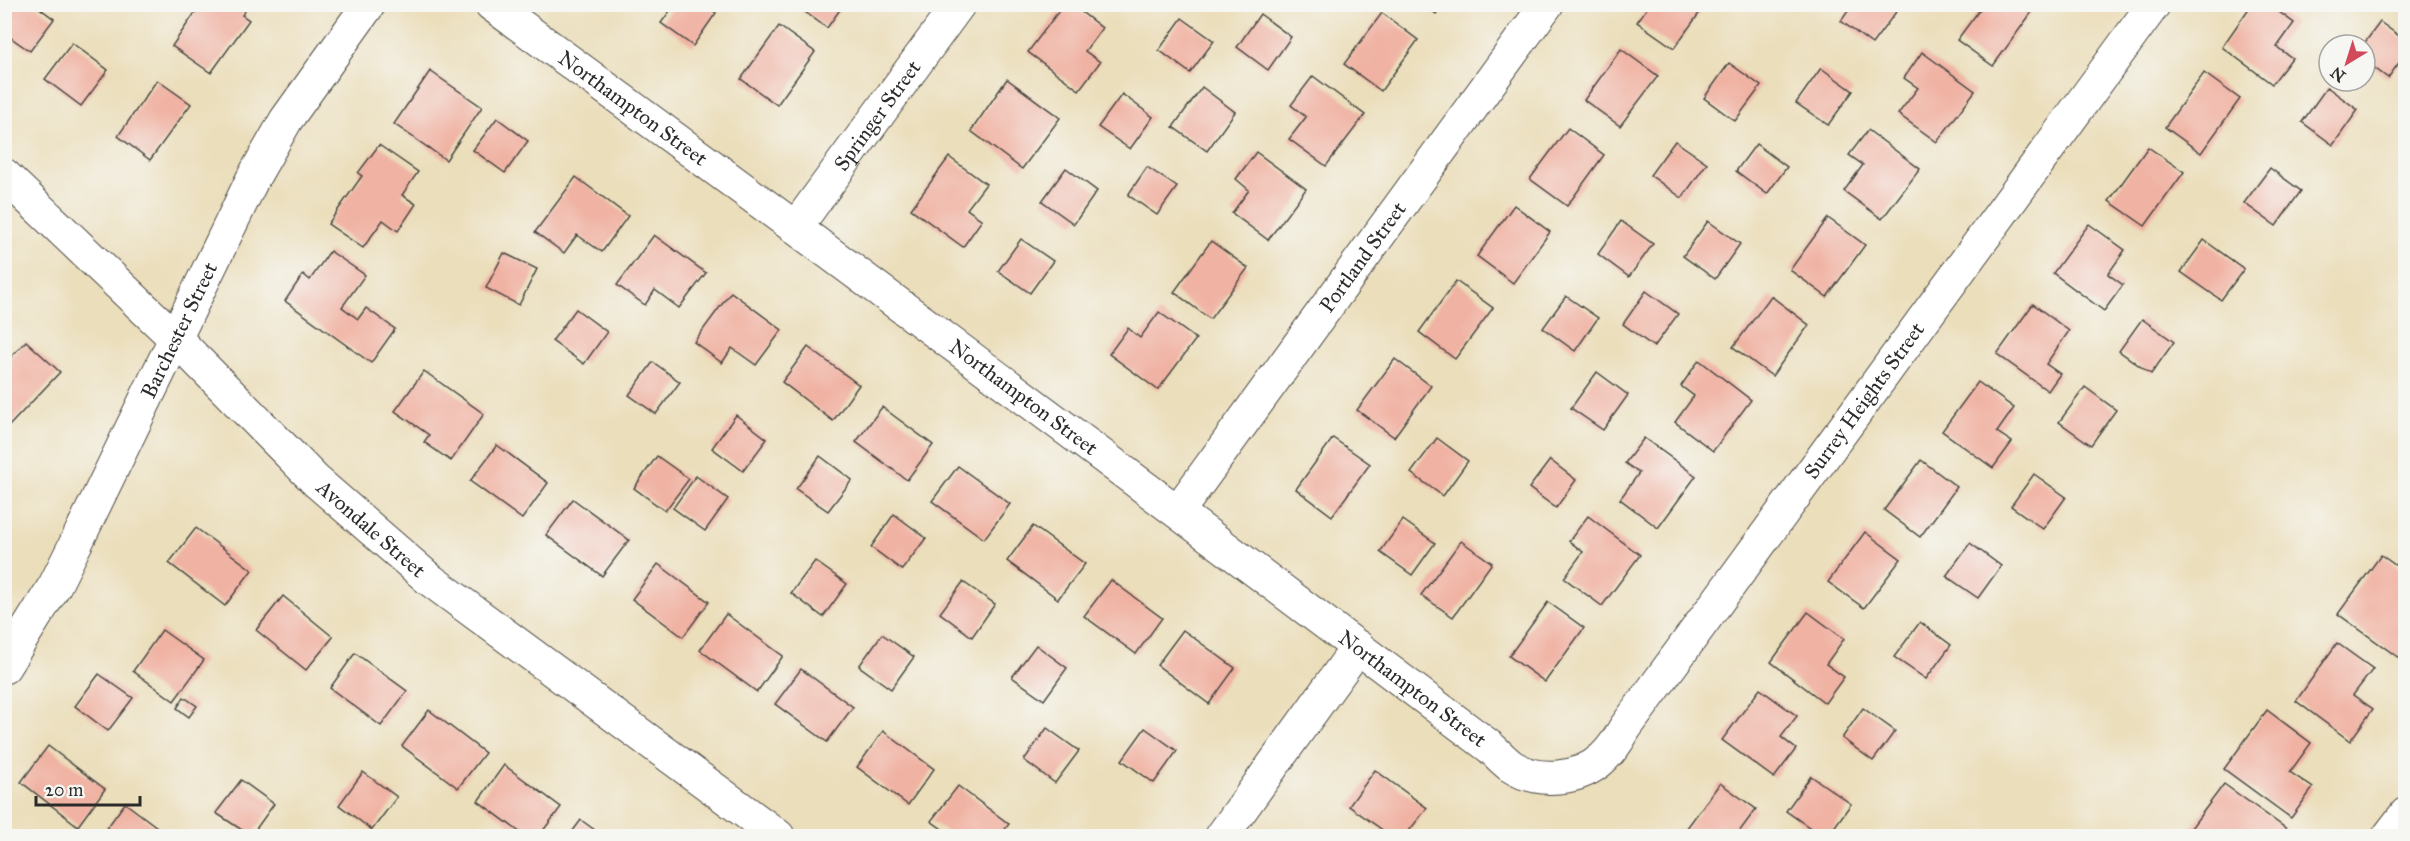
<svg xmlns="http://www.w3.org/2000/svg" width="2410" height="841" viewBox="0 0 2410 841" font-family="'IM FELL Great Primer',serif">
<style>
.building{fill:#f0b2a3}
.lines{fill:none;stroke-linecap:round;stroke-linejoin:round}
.street-casing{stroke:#484641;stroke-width:35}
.street{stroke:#fff;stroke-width:33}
.labels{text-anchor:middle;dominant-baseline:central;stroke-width:4.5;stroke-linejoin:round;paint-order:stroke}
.street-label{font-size:21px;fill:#2b2b2b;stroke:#f6f6f2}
</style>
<rect width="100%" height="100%" fill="#f6f6f2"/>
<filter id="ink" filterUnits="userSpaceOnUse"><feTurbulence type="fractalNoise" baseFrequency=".0167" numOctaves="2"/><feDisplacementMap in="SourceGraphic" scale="12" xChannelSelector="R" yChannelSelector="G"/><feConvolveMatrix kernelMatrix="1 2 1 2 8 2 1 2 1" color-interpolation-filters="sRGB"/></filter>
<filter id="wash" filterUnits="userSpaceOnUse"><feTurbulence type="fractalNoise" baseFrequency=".008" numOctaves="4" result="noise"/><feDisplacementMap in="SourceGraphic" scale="24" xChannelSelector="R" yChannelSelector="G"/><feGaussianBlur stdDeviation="1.35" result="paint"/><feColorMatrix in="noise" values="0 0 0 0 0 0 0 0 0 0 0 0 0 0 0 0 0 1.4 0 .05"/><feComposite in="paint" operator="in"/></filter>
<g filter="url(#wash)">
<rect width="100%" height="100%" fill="#ebdebb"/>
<g id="blocks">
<g class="building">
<path d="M16,4H34L54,19L30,51L4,33V20Z"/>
<path d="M201,4H250L242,15L249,20L211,73L172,46Z"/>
<path d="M675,4H704L716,13L693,46L661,23Z"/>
<path d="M794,4H844L827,28Z"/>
<path d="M1064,4H1071L1102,28L1085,51L1100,62L1079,90L1028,52Z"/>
<path d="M1423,4H1443L1436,14Z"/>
<path d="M1650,4H1706L1674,48L1637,22Z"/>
<path d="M1853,4H1886L1896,12L1872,44L1841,21Z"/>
<path d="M2252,4H2268L2294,23L2277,47L2292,58L2272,84L2222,47Z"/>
<path d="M1983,5H2022L2032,12L1993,66L1957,40Z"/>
<path d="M1382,13L1418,40L1381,91L1344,64Z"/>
<path d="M1260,14L1291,37L1268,70L1237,47Z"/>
<path d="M1182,18L1214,41L1190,73L1159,50Z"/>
<path d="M2380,22L2406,41V53L2388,78L2365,61V45H2363Z"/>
<path d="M779,26L815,52L777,105L741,79Z"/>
<path d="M72,43L108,70L81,106L45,79Z"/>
<path d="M1621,49L1658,76L1620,126L1584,100Z"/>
<path d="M1922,52L1975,91L1937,142L1898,114L1918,88L1904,78Z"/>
<path d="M1729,63L1761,86L1735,121L1704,98Z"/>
<path d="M1821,68L1853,91L1828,125L1796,103Z"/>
<path d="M430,71L482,107L446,160L394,124Z"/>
<path d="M2204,73L2240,99L2201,153L2165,127Z"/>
<path d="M1313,76L1365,115L1326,166L1289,139L1306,117L1291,105Z"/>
<path d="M1007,79L1060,118L1022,169L971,131Z"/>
<path d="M157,80L191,104L150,160L118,136Z"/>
<path d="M1202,87L1235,112L1207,151L1173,127Z"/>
<path d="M2327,87L2358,110L2333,145L2302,122Z"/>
<path d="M1122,94L1153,117L1130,149L1098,127Z"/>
<path d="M497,118L528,141L505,173L473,150Z"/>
<path d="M1568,128L1604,155L1567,206L1530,179Z"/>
<path d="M1868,130L1920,169L1882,219L1844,191L1863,165L1849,155Z"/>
<path d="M1675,141L1707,163L1682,198L1650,175Z"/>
<path d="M1756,144L1787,167L1767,194L1736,171Z"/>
<path d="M379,145L418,172L402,195L416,204L398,231L383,220L363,248L328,224L362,176L358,173Z"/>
<path d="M2148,147L2184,172L2145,226L2109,201Z"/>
<path d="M1256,152L1306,189L1268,240L1232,213L1249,190L1236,179Z"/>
<path d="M949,157L986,184L967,209L982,220L963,247L911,209Z"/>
<path d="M1147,167L1177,187L1157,215L1128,195Z"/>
<path d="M1066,168L1097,191L1074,224L1042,201Z"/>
<path d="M2270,168L2301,191L2276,226L2244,203Z"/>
<path d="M576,177L628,216L602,252L577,235L564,253L535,232Z"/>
<path d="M1514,205L1550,232L1513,283L1477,256Z"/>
<path d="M1828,218L1865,245L1827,297L1790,270Z"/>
<path d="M1621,221L1653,244L1629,277L1598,254Z"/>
<path d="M1708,221L1740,244L1715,279L1683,256Z"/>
<path d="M2089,224L2125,250L2108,274L2123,285L2104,311L2053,273Z"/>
<path d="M654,235L706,273L679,308L655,290L645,305L617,285Z"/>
<path d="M1021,239L1053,261L1030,293L998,271Z"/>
<path d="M2204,240L2244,269L2221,300L2181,272Z"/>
<path d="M1211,241L1248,268L1210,319L1174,292Z"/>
<path d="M330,251L365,275L342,307L358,319L366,308L395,329L371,363L285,301L303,274L310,280Z"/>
<path d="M504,253L537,269L519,305L486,288Z"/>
<path d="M1456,281L1493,308L1455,359L1419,332Z"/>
<path d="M1646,291L1678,314L1654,347L1623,324Z"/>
<path d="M731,292L782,330L756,365L732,348L722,363L694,342Z"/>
<path d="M1566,296L1598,318L1575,351L1543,328Z"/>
<path d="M1771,296L1809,325L1772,376L1733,347Z"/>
<path d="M2033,304L2069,331L2046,364L2060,374L2048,391L1997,354Z"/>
<path d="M576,309L607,332L584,364L552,341Z"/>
<path d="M1159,312L1196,339L1158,390L1109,354L1128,328L1140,338Z"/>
<path d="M2142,319L2174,342L2151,374L2119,351Z"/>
<path d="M26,341L60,372L9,426L4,421V364Z"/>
<path d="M808,347L859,385L833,421L782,382Z"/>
<path d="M1395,359L1431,386L1394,437L1357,410Z"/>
<path d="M1699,360L1751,400L1713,451L1675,422L1694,396L1681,386Z"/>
<path d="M653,362L680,382L656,414L629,395Z"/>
<path d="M424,371L484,414L451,461L424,442L429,435L395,411Z"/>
<path d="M1597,372L1628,395L1603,430L1571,408Z"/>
<path d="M1978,382L2014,408L1997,432L2012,442L1993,468L1942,431Z"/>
<path d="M2085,387L2116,410L2091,445L2059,422Z"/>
<path d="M882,407L933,445L907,480L856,442Z"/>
<path d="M736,415L767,439L743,471L712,448Z"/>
<path d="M1333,438L1370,464L1332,516L1296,489Z"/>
<path d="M1437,438L1468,461L1443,496L1411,473Z"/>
<path d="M1644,438L1696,476L1658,528L1620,499L1639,473L1625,463Z"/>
<path d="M497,445L548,483L522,519L470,481Z"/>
<path d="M657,456L689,479L665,511L634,488Z"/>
<path d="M820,456L852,480L828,511L796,489Z"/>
<path d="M1550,460L1576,480L1556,508L1529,488Z"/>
<path d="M1921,460L1957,487L1920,537L1884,510Z"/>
<path d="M958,466L1010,504L984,539L932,501Z"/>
<path d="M2034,474L2066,497L2043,529L2011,506Z"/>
<path d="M696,476L728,499L705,531L673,508Z"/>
<path d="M573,499L629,540L602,576L546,535Z"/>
<path d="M894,514L926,538L902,570L871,547Z"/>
<path d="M1588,516L1640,555L1602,606L1564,578L1583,552L1569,541Z"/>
<path d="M1403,520L1435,543L1412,575L1380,552Z"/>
<path d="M1033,526L1085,564L1058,599L1007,561Z"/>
<path d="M196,528L252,570L225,606L169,563Z"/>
<path d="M1865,532L1901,559L1864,608L1828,582Z"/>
<path d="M1461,541L1492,563L1453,617L1421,595Z"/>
<path d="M1970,543L2001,566L1978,598L1946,576Z"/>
<path d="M2381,555L2406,573V663L2338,614Z"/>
<path d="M815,561L847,584L823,617L791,593Z"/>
<path d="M658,564L709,602L683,637L632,599Z"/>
<path d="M1111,580L1162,618L1136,654L1084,616Z"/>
<path d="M963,582L995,604L972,637L940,613Z"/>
<path d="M283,596L333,637L306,670L256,630Z"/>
<path d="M1548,602L1584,628L1545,682L1509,656Z"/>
<path d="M1808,612L1844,639L1826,664L1844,677L1825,703L1771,662Z"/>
<path d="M726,614L783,656L757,692L700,650Z"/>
<path d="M1920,622L1951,645L1926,679L1894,657Z"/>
<path d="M162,630L204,660L174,701L133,671Z"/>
<path d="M1183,630L1235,668L1209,704L1157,665Z"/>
<path d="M882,634L914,657L891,689L859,666Z"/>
<path d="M2337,643L2373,669L2353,695L2373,709L2350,741L2296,701Z"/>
<path d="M1036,645L1067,668L1044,700L1012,677Z"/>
<path d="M355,653L407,691L381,726L330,688Z"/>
<path d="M801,669L853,707L827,742L775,704Z"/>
<path d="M99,674L133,698L108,731L75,706Z"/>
<path d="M1760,689L1797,716L1781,737L1796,749L1774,778L1722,740Z"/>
<path d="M184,697L197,706L189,717L177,708Z"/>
<path d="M1863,708L1895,731L1873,761L1842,738Z"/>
<path d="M429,710L485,753L458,788L402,746Z"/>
<path d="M2267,710L2311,743L2290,772L2313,788L2291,818L2224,769Z"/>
<path d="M1047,728L1079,751L1055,783L1024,760Z"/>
<path d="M1145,728L1177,751L1154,783L1122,760Z"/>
<path d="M883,731L934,769L908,805L857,767Z"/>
<path d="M48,746L105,789L78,826L21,782Z"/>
<path d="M504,765L561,807L539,836H525L478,801Z"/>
<path d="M1375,770L1427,808L1405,836H1391L1349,806Z"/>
<path d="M363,772L397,797L372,830L339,805Z"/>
<path d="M1811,776L1851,804L1828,836H1822L1786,811Z"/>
<path d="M241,780L274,804L251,836L216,813Z"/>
<path d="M1720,783L1756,809L1736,836H1681Z"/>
<path d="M2224,784L2288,830L2283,836H2185Z"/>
<path d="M958,786L1009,824L1000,836H952L931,821Z"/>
<path d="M125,803L169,836H101Z"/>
<path d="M581,820L603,836H569Z"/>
</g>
</g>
</g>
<g filter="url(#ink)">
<use href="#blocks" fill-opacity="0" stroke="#484641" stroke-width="1.5"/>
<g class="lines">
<defs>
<g id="street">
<path id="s1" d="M491,4C826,249 1159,497 1490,747C1497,753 1504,761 1511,766C1538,784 1580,780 1603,758C1613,749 1619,739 1625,728L2154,4"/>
<path id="s2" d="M4,175L175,338L316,481L429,579L778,836"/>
<path id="s3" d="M796,227L959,4"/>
<path id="s4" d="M1178,511L1547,4"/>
<path id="s5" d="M4,667L55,585L79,537L253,178L286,120L369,4"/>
<path d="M1222,836L1358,647"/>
<path d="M2389,836L2406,814"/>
</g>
</defs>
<use href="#street" class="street-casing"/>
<use href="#street" class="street"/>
</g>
</g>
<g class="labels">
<g class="street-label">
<text stroke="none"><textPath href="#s1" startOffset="176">Northampton Street</textPath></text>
<text stroke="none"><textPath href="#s3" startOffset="138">Springer Street</textPath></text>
<text stroke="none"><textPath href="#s4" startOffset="314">Portland Street</textPath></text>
<text stroke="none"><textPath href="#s5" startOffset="380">Barchester Street</textPath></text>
<text stroke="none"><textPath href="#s1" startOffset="662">Northampton Street</textPath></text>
<text stroke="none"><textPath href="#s1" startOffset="1815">Surrey Heights Street</textPath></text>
<text stroke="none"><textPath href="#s2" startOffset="510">Avondale Street</textPath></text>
<text stroke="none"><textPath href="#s1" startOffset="1148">Northampton Street</textPath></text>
</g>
</g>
<rect width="2410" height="841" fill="none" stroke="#f6f6f2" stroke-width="24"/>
<g transform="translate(2347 63) rotate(218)"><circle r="28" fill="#f6f6f2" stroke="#a5a5a2" stroke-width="1.5"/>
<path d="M0-4.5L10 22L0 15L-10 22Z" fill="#d1495b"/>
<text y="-9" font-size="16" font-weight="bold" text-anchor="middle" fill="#2b2b2b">N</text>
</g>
<path d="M36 796v9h104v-9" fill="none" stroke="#2b2b2b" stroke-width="3"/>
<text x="45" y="796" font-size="18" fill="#2b2b2b" stroke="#f6f6f2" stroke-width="4.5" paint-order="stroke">20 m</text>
</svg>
